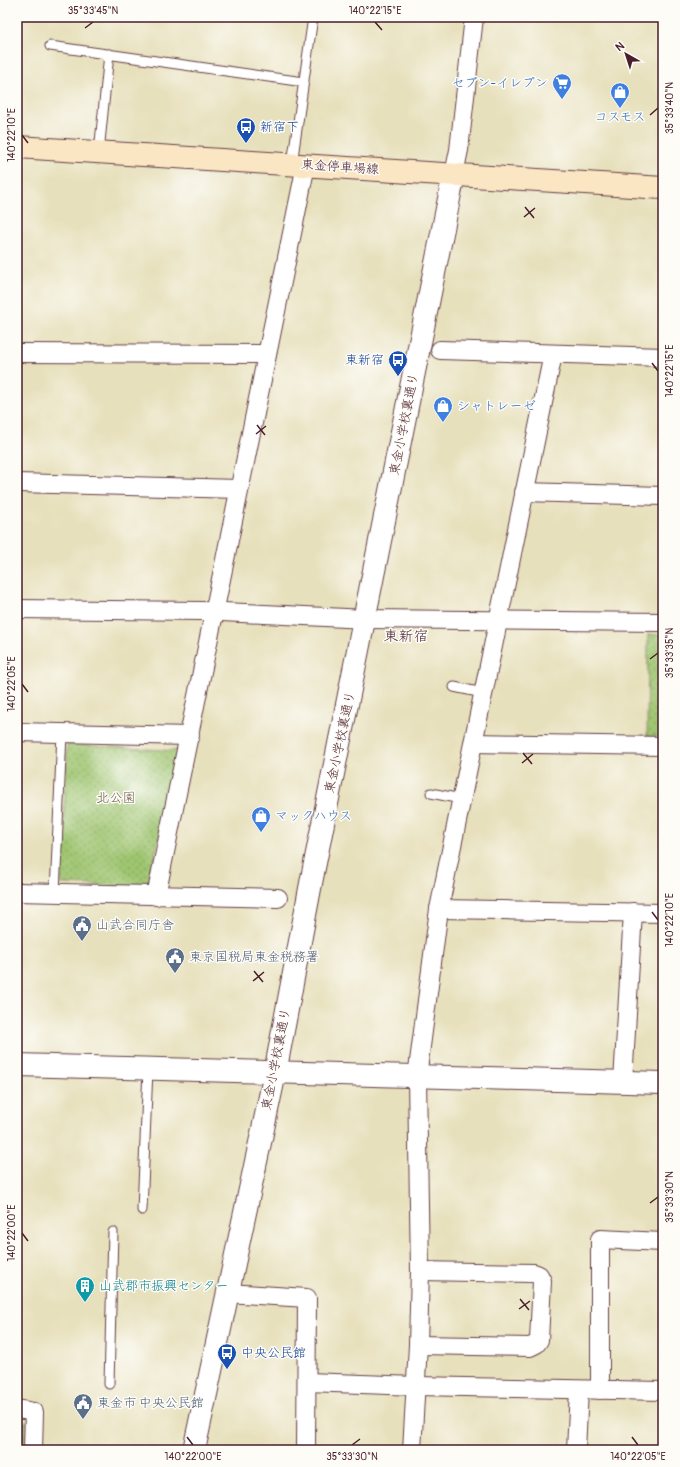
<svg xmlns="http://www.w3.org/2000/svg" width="680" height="1467" viewBox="0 0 680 1467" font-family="Pangolin,'Klee One',sans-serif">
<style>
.park{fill:url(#park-dots);stroke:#74724e}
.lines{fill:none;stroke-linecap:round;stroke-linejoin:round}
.service-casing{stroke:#623c41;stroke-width:11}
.minor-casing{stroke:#623c41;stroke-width:20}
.tertiary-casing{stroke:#623c41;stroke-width:24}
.secondary-casing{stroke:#623c41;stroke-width:24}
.service{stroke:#fff;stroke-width:9}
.minor{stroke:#fff;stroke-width:18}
.tertiary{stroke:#fff;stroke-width:22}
.secondary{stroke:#fbe6c4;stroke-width:22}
.ticks{fill:none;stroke:#4a1f2b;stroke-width:1.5}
.labels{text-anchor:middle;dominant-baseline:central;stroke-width:3;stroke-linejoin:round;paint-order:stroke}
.shop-label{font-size:13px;fill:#366cbe;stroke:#fdfcf7;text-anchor:start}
.transit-label{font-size:13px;fill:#164399;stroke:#fdfcf7;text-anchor:start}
.street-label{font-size:13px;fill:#4a1f2b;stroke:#fdfcf7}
.park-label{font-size:13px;fill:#675943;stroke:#fdfcf7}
.service-label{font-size:13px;fill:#4e5e75;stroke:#fdfcf7;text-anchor:start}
.culture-label{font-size:13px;fill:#0d838f;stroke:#fdfcf7;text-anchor:start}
.quarter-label{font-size:15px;fill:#4a1f2b;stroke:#fdfcf7}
.neatline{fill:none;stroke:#4a1f2b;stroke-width:1.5}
.ticks-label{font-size:10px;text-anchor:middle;fill:#4a1f2b}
</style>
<defs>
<pattern id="park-dots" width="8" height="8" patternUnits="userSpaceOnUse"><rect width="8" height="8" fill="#9ec570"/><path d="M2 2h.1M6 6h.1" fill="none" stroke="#839f5c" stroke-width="1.8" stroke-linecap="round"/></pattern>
</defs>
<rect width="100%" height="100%" fill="#fdfcf7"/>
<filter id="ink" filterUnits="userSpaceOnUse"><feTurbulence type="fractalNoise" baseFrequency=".025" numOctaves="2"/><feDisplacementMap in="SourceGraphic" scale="8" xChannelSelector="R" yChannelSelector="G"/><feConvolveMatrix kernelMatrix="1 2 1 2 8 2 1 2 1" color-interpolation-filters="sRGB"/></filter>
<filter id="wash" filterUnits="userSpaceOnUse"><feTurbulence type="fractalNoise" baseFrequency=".012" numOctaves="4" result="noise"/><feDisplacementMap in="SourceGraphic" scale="16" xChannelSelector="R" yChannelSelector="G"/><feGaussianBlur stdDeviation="0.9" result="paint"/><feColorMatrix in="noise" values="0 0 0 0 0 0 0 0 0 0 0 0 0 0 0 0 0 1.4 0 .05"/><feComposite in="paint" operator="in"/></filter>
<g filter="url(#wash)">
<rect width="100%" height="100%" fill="#e7e0bc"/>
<g class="park">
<path d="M648,634L663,635V736H647Z"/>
<path d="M67,744L178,751L148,887L61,884Z"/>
<path d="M17,1420L26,1422L25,1450H17Z"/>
</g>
</g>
<g filter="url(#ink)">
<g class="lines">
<defs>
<g id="service">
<path d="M50,46L304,82"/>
<path d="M99,152L109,54"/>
<path d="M292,164L313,17"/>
<path d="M454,687L483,693"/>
<path d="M431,793L461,799"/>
<path d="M55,893L62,733"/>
<path d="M142,1210L148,1069"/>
<path d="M109,1384L113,1232"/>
</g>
<g id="minor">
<path d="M454,174L459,150L474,17"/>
<path d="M440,350L663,357"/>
<path d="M17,353L267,354"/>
<path d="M17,483L239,489"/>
<path d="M524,492L663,496"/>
<path d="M17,609L202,611L366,619L663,622"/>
<path d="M17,732L190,736"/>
<path d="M473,743L663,746"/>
<path d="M17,892L278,898"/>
<path d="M156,896L306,165"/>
<path d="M439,909L663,913"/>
<path d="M623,1082L633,912"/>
<path d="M227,1293L307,1298L306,1450"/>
<path d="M418,1345L530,1347L536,1344L539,1340L542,1281L539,1275L534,1273L420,1271"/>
<path d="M307,1382L416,1386L663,1391"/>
<path d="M600,1390V1239L663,1242"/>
<path d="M17,1409L34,1412L33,1450"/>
<path d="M412,1450L418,1345L420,1271L417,1077L439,909L553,354"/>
<path d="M576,1450L579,1390"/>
</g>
<g id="tertiary">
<path d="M17,1065L663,1083"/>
<path d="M194,1450L275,1073L312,878L454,174"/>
</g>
<path id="secondary" d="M17,147L663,188"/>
</defs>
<use href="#service" class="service-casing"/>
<use href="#minor" class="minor-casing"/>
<use href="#tertiary" class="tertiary-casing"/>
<use href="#secondary" class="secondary-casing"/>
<use href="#service" class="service"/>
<use href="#minor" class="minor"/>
<use href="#tertiary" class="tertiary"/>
<use href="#secondary" class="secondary"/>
</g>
</g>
<path class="ticks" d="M375,22L382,30M85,28L93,22M650,115L658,108M22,135L28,143M525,207L534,218M524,217L535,208M652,363L658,371M257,425L265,435M256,434L266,426M650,659L658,653M22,684L28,692M523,753L532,764M522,763L533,754M652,912L658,920M254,971L263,982M253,981L264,972M650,1203L658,1197M22,1233L28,1241M520,1299L529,1310M519,1309L530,1301M187,1437L193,1445M632,1437L638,1445M352,1445L360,1439"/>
<defs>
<symbol id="supermarket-pin" viewBox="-11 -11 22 30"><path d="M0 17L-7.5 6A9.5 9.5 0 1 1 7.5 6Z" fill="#3f7fe0" stroke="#fdfcf7"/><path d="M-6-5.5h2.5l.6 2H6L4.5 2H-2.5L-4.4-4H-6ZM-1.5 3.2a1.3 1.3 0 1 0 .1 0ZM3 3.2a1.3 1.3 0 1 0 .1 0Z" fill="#fff"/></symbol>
<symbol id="shop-pin" viewBox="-11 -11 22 30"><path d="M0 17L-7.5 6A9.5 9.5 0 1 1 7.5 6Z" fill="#3f7fe0" stroke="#fdfcf7"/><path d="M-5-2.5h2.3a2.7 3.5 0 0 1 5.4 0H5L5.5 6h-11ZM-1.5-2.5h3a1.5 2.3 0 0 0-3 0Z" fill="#fff"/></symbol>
<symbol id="bus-pin" viewBox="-11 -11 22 30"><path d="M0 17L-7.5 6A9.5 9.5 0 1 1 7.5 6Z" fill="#1a4fb4" stroke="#fdfcf7"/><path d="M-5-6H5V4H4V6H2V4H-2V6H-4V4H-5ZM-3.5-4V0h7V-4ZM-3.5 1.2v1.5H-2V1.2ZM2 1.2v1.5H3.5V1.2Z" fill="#fff"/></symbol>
<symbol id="civic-pin" viewBox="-11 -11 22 30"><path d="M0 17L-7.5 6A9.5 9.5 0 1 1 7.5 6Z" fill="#5c6f8a" stroke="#fdfcf7"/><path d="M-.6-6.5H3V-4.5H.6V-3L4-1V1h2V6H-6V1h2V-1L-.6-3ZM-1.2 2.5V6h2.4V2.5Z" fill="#fff"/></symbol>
<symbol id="building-pin" viewBox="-11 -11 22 30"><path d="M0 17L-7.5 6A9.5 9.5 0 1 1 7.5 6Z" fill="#0f9aa8" stroke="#fdfcf7"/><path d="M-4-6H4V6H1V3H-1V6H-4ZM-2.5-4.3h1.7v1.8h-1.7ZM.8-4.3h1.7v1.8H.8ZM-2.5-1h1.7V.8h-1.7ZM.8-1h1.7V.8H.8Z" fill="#fff"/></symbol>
</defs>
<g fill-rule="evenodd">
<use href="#supermarket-pin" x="551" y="72" width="22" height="30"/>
<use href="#shop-pin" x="609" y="81" width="22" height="30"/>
<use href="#bus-pin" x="235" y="116" width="22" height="30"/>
<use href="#bus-pin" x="387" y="349" width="22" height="30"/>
<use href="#shop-pin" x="432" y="395" width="22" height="30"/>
<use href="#shop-pin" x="250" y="805" width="22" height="30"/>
<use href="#civic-pin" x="71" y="914" width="22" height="30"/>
<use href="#civic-pin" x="164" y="946" width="22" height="30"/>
<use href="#building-pin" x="74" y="1275" width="22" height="30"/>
<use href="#bus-pin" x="216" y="1342" width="22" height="30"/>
<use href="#civic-pin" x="72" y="1392" width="22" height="30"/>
</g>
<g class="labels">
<g class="shop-label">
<text x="548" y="83" text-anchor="end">セブン-イレブン</text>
<text x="620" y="117" text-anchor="middle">コスモス</text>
<text x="457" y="406">シャトレーゼ</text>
<text x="275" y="816">マックハウス</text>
</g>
<g class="transit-label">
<text x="260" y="127">新宿下</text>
<text x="384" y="360" text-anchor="end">東新宿</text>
<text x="241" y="1353">中央公民館</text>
</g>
<g class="street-label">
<text transform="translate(340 167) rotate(4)">東金停車場線</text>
<text transform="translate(404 424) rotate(-79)">東金小学校裏通り</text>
<text transform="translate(340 742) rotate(-78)">東金小学校裏通り</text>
<text transform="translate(276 1059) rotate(-79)">東金小学校裏通り</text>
</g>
<g class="park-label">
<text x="116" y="798">北公園</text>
</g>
<g class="service-label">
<text x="96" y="925">山武合同庁舎</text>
<text x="189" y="957">東京国税局東金税務署</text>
<text x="97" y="1403">東金市 中央公民館</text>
</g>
<g class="culture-label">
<text x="99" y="1286">山武郡市振興センター</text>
</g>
<g class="quarter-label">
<text x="406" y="636">東新宿</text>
</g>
</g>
<rect width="680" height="1467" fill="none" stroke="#fdfcf7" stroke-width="44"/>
<g transform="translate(626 54) rotate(321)" stroke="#fdfcf7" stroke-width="3" paint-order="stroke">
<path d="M0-3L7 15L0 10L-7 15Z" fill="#4a1f2b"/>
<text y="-6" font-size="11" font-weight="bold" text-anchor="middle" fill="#4a1f2b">N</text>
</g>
<rect x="22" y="22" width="636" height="1423" class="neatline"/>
<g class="ticks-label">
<text x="93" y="14">35°33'45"N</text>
<text x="375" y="14">140°22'15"E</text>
<text transform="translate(669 108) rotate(-90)" y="4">35°33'40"N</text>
<text transform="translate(11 135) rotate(-90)" y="4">140°22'10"E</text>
<text transform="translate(669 371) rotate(-90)" y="4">140°22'15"E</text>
<text transform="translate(669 653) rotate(-90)" y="4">35°33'35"N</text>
<text transform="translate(11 684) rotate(-90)" y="4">140°22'05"E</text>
<text transform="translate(669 920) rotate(-90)" y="4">140°22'10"E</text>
<text transform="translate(669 1197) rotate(-90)" y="4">35°33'30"N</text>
<text transform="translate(11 1233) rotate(-90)" y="4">140°22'00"E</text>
<text x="193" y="1460">140°22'00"E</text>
<text x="352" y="1460">35°33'30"N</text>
<text x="638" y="1460">140°22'05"E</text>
</g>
</svg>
